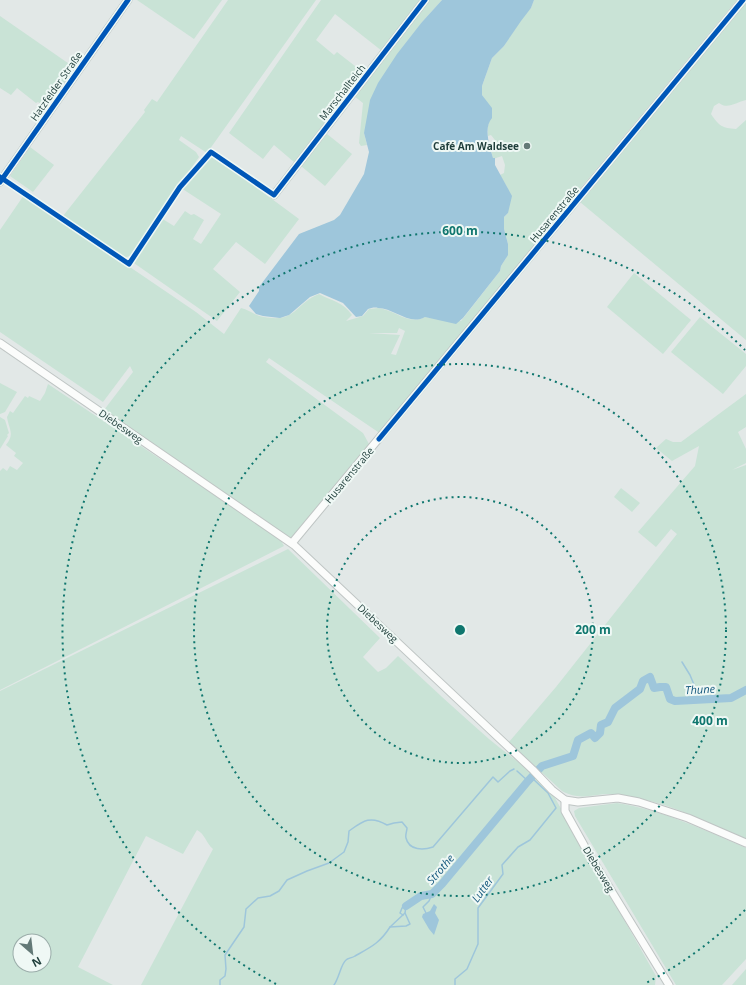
<svg xmlns="http://www.w3.org/2000/svg" width="746" height="985" viewBox="0 0 746 985" font-family="'Open Sans',sans-serif">
<style>
.green{fill:#c9e3d6;fill-rule:evenodd}
.water{fill:#9ec6db}
.lines{fill:none;stroke-linecap:round;stroke-linejoin:round}
.stream{stroke:#9ec6db;stroke-width:1.5}
.river{stroke:#9ec6db;stroke-width:8}
.minor-casing{stroke:#bfc5c4;stroke-width:9}
.minor{stroke:#fbfcfb;stroke-width:7}
.cycleway-casing{stroke:#eff8f5;stroke-width:8}
.cycleway{stroke:#0057b8;stroke-width:5}
.ring{fill:none;stroke:#0f766e;stroke-width:2;stroke-dasharray:2 4}
.poi-dot{fill:#637977;stroke:#eff8f5;stroke-width:1.5}
.labels{text-anchor:middle;dominant-baseline:central;stroke-width:4;stroke-linejoin:round;paint-order:stroke}
.street-label{font-size:10px;fill:#1e3d3a;stroke:#eff8f5}
.poi-label{font-size:10px;font-weight:bold;fill:#1e3d3a;stroke:#eff8f5;text-anchor:end}
.water-label{font-size:11px;font-style:italic;fill:#14577d;stroke:#eff8f5}
.centre{fill:#0f766e;stroke:#eff8f5;stroke-width:2}
.ring-label{font-size:12px;text-anchor:middle;font-weight:bold;fill:#0f766e;stroke:#eff8f5;stroke-width:4;stroke-linejoin:round;paint-order:stroke}
</style>
<rect width="100%" height="100%" fill="#e2e8e7"/>
<g class="green">
<path d="M137,0H222L194,39Z"/>
<path d="M228,0H316L207,153L181,136L179,140L196,152L199,157L132,255L124,258L63,216L145,112L144,110L152,99L157,102Z"/>
<path d="M321,0H421L382,51L335,14L316,40L334,55L337,52L364,73L294,162L274,145L263,159L229,133Z"/>
<path d="M426,0H442L422,22L364,133L367,145L361,146L359,143L363,103L354,96Z"/>
<path d="M534,0H737L550,225L381,434L269,358L266,362L363,433L369,444L290,539L104,410L133,372L130,366L103,402L0,332V230L24,195L196,312L224,334L241,308C250,310 255,316 264,317C297,323 294,304 319,294C332,301 343,302 352,315L346,321L363,316L369,309C372,309 375,308 378,308C393,309 409,326 425,317L461,321L500,271L501,266L506,258L508,244L504,229V217L508,213V190L507,187L500,175L504,173L505,165L502,156L493,159L490,145L495,142V140L491,135L488,136V126L489,121L484,98L482,95V86L492,58L504,46L522,18L531,8ZM399,328L405,331L396,355L391,354L400,335L369,333H397Z"/>
<path d="M746,2V100C736,102 728,110 719,103L714,106L711,114C719,126 722,128 736,129L746,120V340L580,202Z"/>
<path d="M0,16L75,68L46,107L38,102L36,103L17,88L11,95L0,88Z"/>
<path d="M327,134L352,154L325,186L301,166Z"/>
<path d="M30,147L54,165L33,192L10,176Z"/>
<path d="M210,156L245,179L299,219L265,264L236,242L213,269L240,292L217,321L131,261L161,218L174,226L185,211L191,215L194,214L204,220L193,239L201,244L221,214L181,188Z"/>
<path d="M634,273L691,320L663,354L607,307Z"/>
<path d="M700,317L746,354V366L723,394L671,352Z"/>
<path d="M0,383L17,392L5,412L0,414Z"/>
<path d="M48,384L280,539L284,546L0,690V471L3,468L7,471L10,466L17,470L23,463L14,456L16,453L6,445C15,433 9,430 7,417L10,411L13,413L25,396L28,398L29,396L40,401L45,393Z"/>
<path d="M746,394V427L738,432L746,449V463L732,470L746,465V840C711,824 675,805 637,798C628,796 619,794 610,794C592,794 580,801 562,791L509,742L556,687L677,534L671,529L656,547L638,532L695,466L699,446L672,461L656,448L666,439L673,442H681Z"/>
<path d="M0,417L5,420L9,433L7,435L8,436L0,449Z"/>
<path d="M621,488L640,503L632,512L614,497Z"/>
<path d="M288,549L380,638L363,657L378,672L386,668L398,656C428,684 458,712 489,739C512,758 537,774 555,798L656,976L655,985H141L213,849C206,843 205,834 197,830L183,854L146,836L78,967L113,985H0V691ZM20,941H44V965H20Z"/>
<path d="M617,803C663,810 704,830 746,848V959L722,985H676L575,816L574,811L579,808Z"/>
<path d="M746,969V985H732Z"/>
</g>
<g class="water">
<path d="M442,0H534L531,8L521,21L504,46L492,58L482,86V95L492,108V118C483,128 490,147 493,158H495V165L512,196L508,213L504,217V229L508,244V255L501,266L500,271L463,318L456,324L425,317C409,326 394,308 378,308C375,307 371,308 368,309L362,316L356,317L343,303L320,293L310,297L289,315L280,318L263,316L256,314L249,306L259,291V287L299,234L334,220L340,215L364,174L369,152L364,133L370,100L378,83L397,54L422,22Z"/>
<path d="M434,904L437,907L435,913L439,920L434,935L429,929L422,917L423,914L430,911Z"/>
</g>
<g class="lines">
<g class="stream">
<path d="M682,662L690,675L700,699"/>
<path d="M517,771L528,781"/>
<path d="M426,913L423,907L429,901L432,894"/>
<path d="M403,915L400,913L402,908L406,906"/>
<path d="M390,927L405,913"/>
<path d="M220,985V980L225,976L226,969L225,955L244,927L246,909L258,898L270,896L279,891L287,880L307,871L329,863L344,852L348,842L349,831C363,821 370,815 387,825L394,823L402,822L407,828C407,831 405,835 406,838C409,851 424,850 433,847L493,777L498,782L510,771L514,769"/>
<path d="M334,985C339,978 341,964 346,960C348,958 352,958 355,956C371,947 380,943 390,927L406,926L410,924L405,913L406,906"/>
<path d="M455,985V979L467,969L478,944V908L503,874L502,865L518,847L530,840L556,808L548,793L532,778"/>
</g>
<path class="river" d="M406,906L421,896L432,894L442,884L528,781L542,766L573,756L578,740L591,733L595,738L600,733L601,725L608,722L615,708L640,689L643,681L650,677L654,688L660,687H666L670,699L675,701L731,698L746,690"/>
<defs>
<g id="minor">
<path d="M0,182L128,0"/>
<path d="M274,195L425,0"/>
<path d="M0,343L294,545L533,770L552,790L565,800L578,802L618,798L639,802L688,818L746,843"/>
<path d="M292,543L743,0"/>
<path d="M565,800V811L590,856L669,985"/>
</g>
</defs>
<use href="#minor" class="minor-casing"/>
<use href="#minor" class="minor"/>
<defs>
<g id="cycleway">
<path d="M0,177L129,264L180,187L211,152L274,195L425,0"/>
<path d="M0,182L128,0"/>
<path d="M379,439L743,0"/>
</g>
</defs>
<use href="#cycleway" class="cycleway-casing"/>
<use href="#cycleway" class="cycleway"/>
</g>
<g class="ring">
<circle cx="460" cy="630" r="133"/>
<circle cx="460" cy="630" r="266"/>
<path d="M745 910A399 399 0 0 1 644 984M276 984A399 399 0 1 1 745 350"/>
</g>
<circle class="poi-dot" cx="527" cy="146" r="4"/>
<g class="labels">
<g class="street-label">
<text transform="translate(56 86) rotate(-55)">Hatzfelder Straße</text>
<text transform="translate(342 92) rotate(-52)">Marschallteich</text>
<text transform="translate(554 214) rotate(-50)">Husarenstraße</text>
<text transform="translate(121 426) rotate(35)">Diebesweg</text>
<text transform="translate(349 475) rotate(-50)">Husarenstraße</text>
<text transform="translate(378 623) rotate(43)">Diebesweg</text>
<text transform="translate(599 869) rotate(59)">Diebesweg</text>
</g>
<g class="poi-label">
<text x="519" y="146">Café Am Waldsee</text>
</g>
<g class="water-label">
<text transform="translate(700 689) rotate(-3)">Thune</text>
<text transform="translate(440 869) rotate(-49)">Strothe</text>
<text transform="translate(482 889) rotate(-55)">Lutter</text>
</g>
</g>
<circle cx="460" cy="630" r="6" class="centre"/>
<g class="ring-label">
<text x="460" y="235">600 m</text>
<text x="593" y="634">200 m</text>
<text x="710" y="725">400 m</text>
</g>
<g transform="translate(32 953) rotate(152)"><circle r="19" fill="#eff8f5" stroke="#9badaa"/>
<path d="M0-3L7 15L0 10L-7 15Z" fill="#637977"/>
<text y="-6" font-size="11" font-weight="bold" text-anchor="middle" fill="#1e3d3a">N</text>
</g>
</svg>
